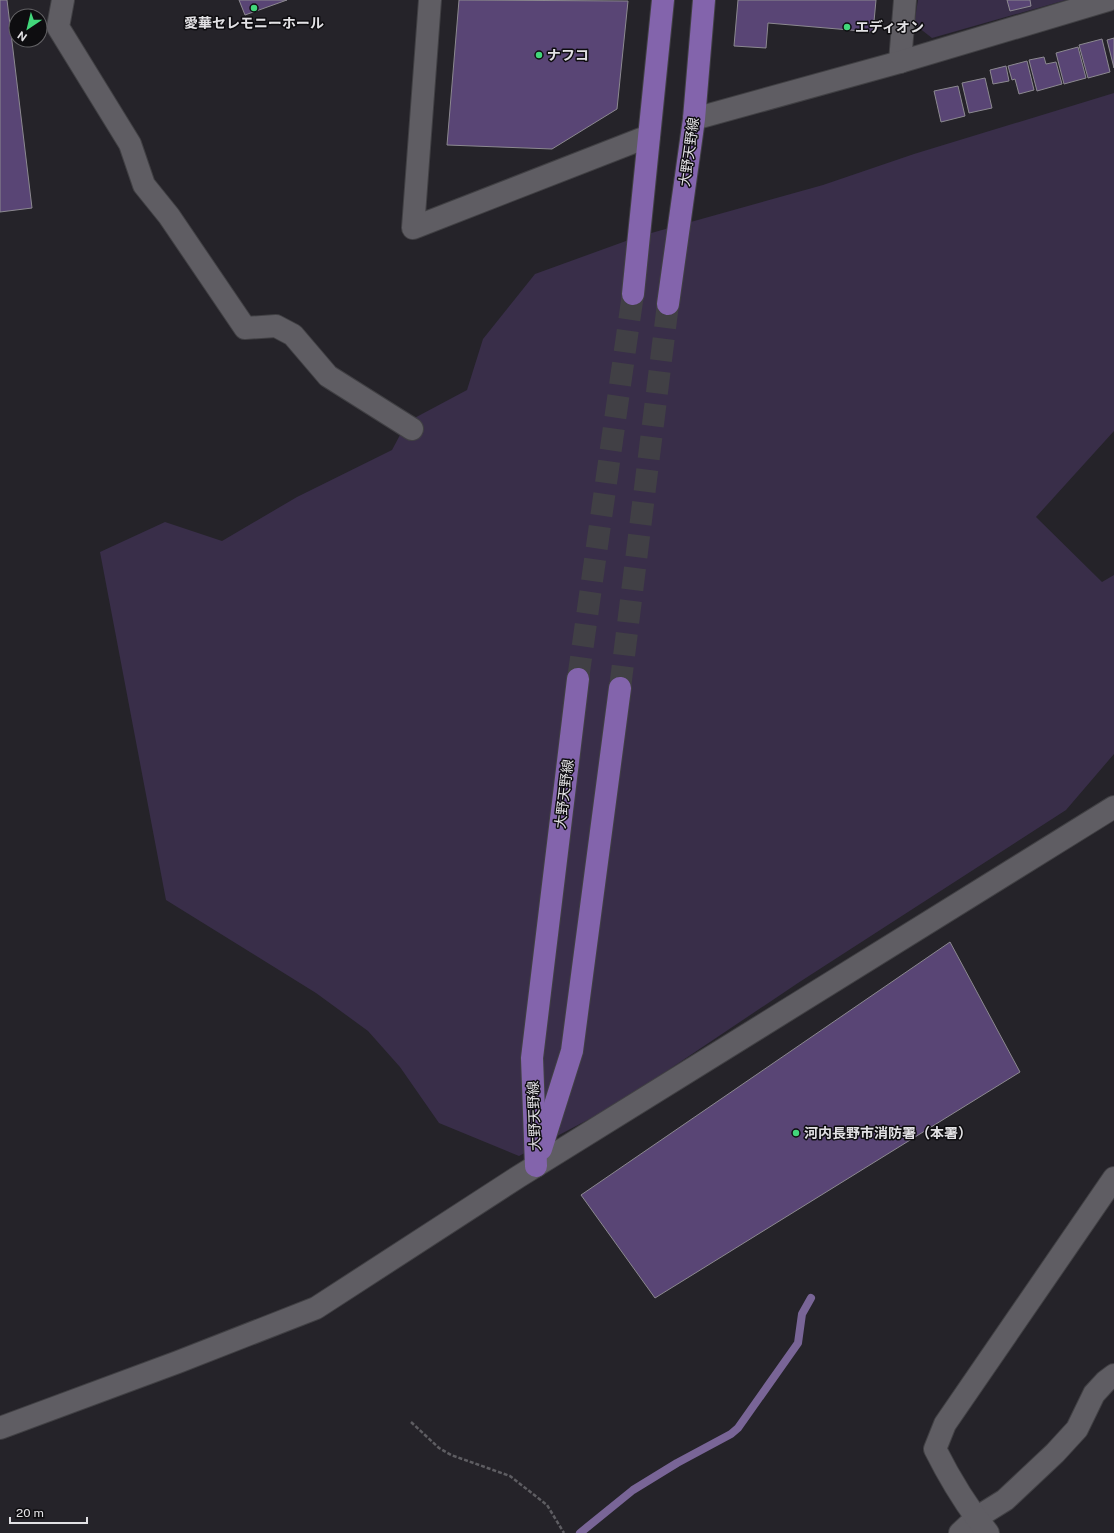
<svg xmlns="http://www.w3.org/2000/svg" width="1114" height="1533" viewBox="0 0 1114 1533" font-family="'Public Sans','Noto Sans JP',sans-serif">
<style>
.green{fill:#392e49}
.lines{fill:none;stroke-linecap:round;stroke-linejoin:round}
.stream{stroke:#796597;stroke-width:8}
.building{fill:#594575;stroke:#8c8990}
.major-tunnel{stroke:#414045;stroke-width:22;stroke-dasharray:22 11;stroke-linecap:butt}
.minor-casing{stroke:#414044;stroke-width:24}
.major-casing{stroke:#414044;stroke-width:24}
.path{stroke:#5e5d62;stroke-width:2.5;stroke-dasharray:4 2;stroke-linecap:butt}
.minor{stroke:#5f5d63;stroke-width:22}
.major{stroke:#8364ac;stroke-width:22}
.poi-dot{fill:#42d77b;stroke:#0e0d10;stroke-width:1.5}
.labels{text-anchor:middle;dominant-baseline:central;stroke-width:3;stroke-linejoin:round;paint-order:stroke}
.poi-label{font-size:14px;font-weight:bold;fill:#e2e1e4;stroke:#0e0d10;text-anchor:start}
.street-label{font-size:14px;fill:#e2e1e4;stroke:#0e0d10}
</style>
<rect width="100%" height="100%" fill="#252329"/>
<g class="green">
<path d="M918,0H1066L932,38L914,24Z"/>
<path d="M1114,93V431L1036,517L1102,582L1114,575V754L1066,810L798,983L616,1105L519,1156L439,1123L400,1067L368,1031L316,993L166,900L100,552L165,522L222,541L297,497L392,450L407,422L467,390L483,339L535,274L637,237L823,185L914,154Z"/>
</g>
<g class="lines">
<path class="stream" d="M580,1533L633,1490L677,1463L731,1434L738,1428L798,1343L802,1314L811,1298"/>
</g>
<g class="building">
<path d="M0,0H7L32,208L0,212Z"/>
<path d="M239,0H287L245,15Z"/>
<path d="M459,0L628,1L617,109L552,149L447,145Z"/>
<path d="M738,0H876L873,32L768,23L766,48L734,46Z"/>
<path d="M1007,0H1030L1031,6L1010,11Z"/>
<path d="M1114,38V68L1107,40Z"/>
<path d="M1102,39L1110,72L1088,78L1079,45Z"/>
<path d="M1078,47L1086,78L1064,84L1056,53Z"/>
<path d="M1044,57L1046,64L1056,62L1062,84L1037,91L1029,60Z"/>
<path d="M1027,61L1034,90L1019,94L1015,79L1012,80L1008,66Z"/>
<path d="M1006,66L1009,81L993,84L990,70Z"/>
<path d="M985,78L992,108L969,113L962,83Z"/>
<path d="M958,86L965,116L941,122L934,91Z"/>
<path d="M950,942L1020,1072L655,1298L581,1195Z"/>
</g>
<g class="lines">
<g class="major-tunnel">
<path d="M578,679L633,294"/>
<path d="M620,688L668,304"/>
</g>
<defs>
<g id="minor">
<path d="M63,0L58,27L130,144L144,185L169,216L245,328L276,326L293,335L328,376L412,429"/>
<path d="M430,0L413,228L649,136"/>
<path d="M900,62L905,0"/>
<path d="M694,119L900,62L1108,0"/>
<path d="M0,1428L178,1362L316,1308L518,1177L1114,807"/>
<path d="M960,1533L976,1518L1005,1500L1055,1453L1077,1429L1094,1394L1106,1381L1114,1375"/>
<path d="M988,1533C967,1507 950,1479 935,1449L945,1424L1114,1178"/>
</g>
<g id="major">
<path d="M633,294L663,0"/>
<path d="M668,304L694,119L704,0"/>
<path d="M541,1149L572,1051L620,688"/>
<path d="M536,1166L532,1058L578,679"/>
</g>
</defs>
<use href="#minor" class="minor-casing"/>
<use href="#major" class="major-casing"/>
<path class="path" d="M411,1422L439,1448L451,1455L510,1476L547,1505L564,1533"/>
<use href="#minor" class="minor"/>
<use href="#major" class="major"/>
</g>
<g class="poi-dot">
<circle cx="254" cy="8" r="4"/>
<circle cx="847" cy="27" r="4"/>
<circle cx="539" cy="55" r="4"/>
<circle cx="796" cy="1133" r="4"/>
</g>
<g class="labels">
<g class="poi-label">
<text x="254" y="23" text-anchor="middle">愛華セレモニーホール</text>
<text x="855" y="27">エディオン</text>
<text x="547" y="55">ナフコ</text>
<text x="804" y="1133">河内長野市消防署（本署）</text>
</g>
<g class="street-label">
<text transform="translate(689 152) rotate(-82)">大野天野線</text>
<text transform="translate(564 794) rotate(-83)">大野天野線</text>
<text transform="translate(534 1116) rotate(-92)">大野天野線</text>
</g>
</g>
<g transform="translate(28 28) rotate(215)"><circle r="19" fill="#0e0d10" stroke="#636265"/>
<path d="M0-3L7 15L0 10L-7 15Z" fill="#42d77b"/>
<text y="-6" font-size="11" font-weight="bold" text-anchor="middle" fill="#e2e1e4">N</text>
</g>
<path d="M10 1517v6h77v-6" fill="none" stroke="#e2e1e4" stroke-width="2"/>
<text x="16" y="1517" font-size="12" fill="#e2e1e4" stroke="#0e0d10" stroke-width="3" paint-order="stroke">20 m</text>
</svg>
